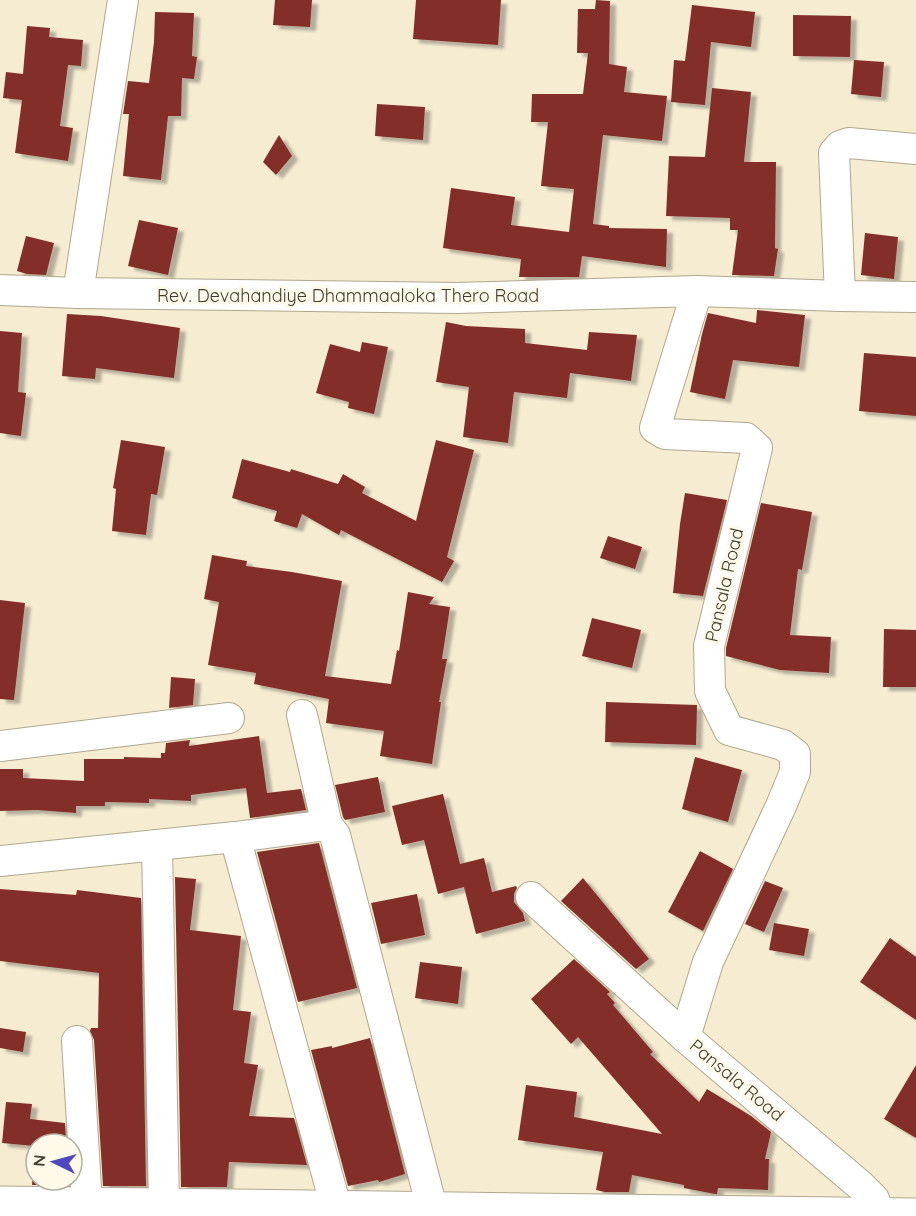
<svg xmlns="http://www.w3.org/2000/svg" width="916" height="1216" viewBox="0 0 916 1216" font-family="Quicksand,sans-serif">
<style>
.building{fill:#842e2a;filter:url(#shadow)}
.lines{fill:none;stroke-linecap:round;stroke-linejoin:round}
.minor-casing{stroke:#b0a78e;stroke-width:32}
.tertiary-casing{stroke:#b0a78e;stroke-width:35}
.minor{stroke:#fff;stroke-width:30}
.tertiary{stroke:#fff;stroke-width:33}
.labels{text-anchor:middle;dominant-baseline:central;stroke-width:6;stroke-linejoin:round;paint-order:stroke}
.street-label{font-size:18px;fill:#3f3c31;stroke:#fff9e9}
</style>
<defs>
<filter id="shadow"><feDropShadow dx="6" dy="4" stdDeviation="1.5" flood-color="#0004"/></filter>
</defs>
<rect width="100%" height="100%" fill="#f5ecd1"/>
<g class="building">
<path d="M275,0H312L310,27L273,25Z"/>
<path d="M416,0H501L498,45L413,39Z"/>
<path d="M596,0L610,1L609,64L627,67L624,92L667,96L662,141L603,135L593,224L609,226V228L667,229L666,267L582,256L579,277H519L521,259L443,248L451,188L515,197L511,225L569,232L574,189L541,186L548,122H531L532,94H583L588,53H577L578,9H595Z"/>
<path d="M692,5L755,12L751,47L711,42L705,105L671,102L674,60L685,61Z"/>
<path d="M155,12L194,13L192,56L197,57L194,79L182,78L181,116H168L161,180L123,176L129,114H123L128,81L149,83L154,42Z"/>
<path d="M793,15L851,16L850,57L793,56Z"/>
<path d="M27,26L50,28L49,37L83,40L81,66L68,65L60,126L73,128L68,161L15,153L22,100L3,98L6,72L23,74Z"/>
<path d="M854,60L884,62L881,97L851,94Z"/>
<path d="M712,88L751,92L744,162H776L775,248L778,249L774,276L732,275L738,230H730V218L666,216L669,156L705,157Z"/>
<path d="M377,104L425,107L423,140L375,136Z"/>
<path d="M279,135L292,156L276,175L263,162Z"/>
<path d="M139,220L178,228L168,275L128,266Z"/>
<path d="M865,233L898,237L894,279L861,275Z"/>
<path d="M26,236L54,243L46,275L27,274L17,271Z"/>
<path d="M757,310L805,315L799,367L733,360L725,399L690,392L702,334L708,313L756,323Z"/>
<path d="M67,314L101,316L180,328L174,378L96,368L95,379L62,376Z"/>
<path d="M446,322L466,326L525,329V343L587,350L589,332L637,335L631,381L570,373L567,398L514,392L508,443L463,437L469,387L436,382Z"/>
<path d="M0,331L22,333L18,392L26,393L21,436L0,433Z"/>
<path d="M362,342L388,347L374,414L348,408L349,402L316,393L330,344L360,352Z"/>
<path d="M864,353L916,357V416L859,411Z"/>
<path d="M121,440L165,447L157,495L151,494L146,535L112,531L116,489L113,488Z"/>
<path d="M436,440L474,450L447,557L454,561L442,582L341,530L339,535L302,514L297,528L274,521L277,511L232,498L242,459L290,472L291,469L338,484L343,474L365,487L362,493L416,521Z"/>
<path d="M685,493L727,500L703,596L673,593L680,524Z"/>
<path d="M761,503L812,512L802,570L798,569L790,635L831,637L829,673L780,670L726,656V648Z"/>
<path d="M608,536L642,547L635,569L600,558Z"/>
<path d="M212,555L247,561L246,566L292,572L342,581L325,676L391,684L397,650L399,651L408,592L434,597L429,604L450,607L442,659H447L439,702H441L432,764L380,756L384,731L326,723L329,699L254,684L256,673L208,665L219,602L204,599Z"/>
<path d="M0,600L25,603L14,700L0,699Z"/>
<path d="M592,618L641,630L632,668L582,656Z"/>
<path d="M884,629L916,630V687H883Z"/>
<path d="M171,677L195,679L193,705L169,708Z"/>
<path d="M606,702L697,705L696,745L605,742Z"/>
<path d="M259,736L267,793L301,789L306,810L250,818L246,788L191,795V801L149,799V803L105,802V806H76V813L37,810L0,811V769H23V778L84,781V759H124V757L161,758V753H165L166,743L190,740L189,746Z"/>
<path d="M695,757L742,770L728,822L682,809Z"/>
<path d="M378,777L385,812L345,820L343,817L335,785Z"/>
<path d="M443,794L460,864L484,858L492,892L516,886L517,888L514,894V902L523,913L525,921L476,934L464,887L438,894L424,840L402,845L392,806Z"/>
<path d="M319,843L357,988L298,1002L257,852Z"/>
<path d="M700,851L733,869L703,931L668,912Z"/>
<path d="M175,877L196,879L190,930L241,936L233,1010L251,1012L244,1063L258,1065L249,1116L294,1118L307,1165L229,1162L227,1187H181Z"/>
<path d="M583,878L649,959L636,969L561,901Z"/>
<path d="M765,881L783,888L764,932L745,924Z"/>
<path d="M0,889L76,895L77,890L141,898L146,1186H103L94,1040L90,1031L91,1028H98L99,973L0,961Z"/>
<path d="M417,894L425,935L381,944L371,903Z"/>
<path d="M774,923L809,929L804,956L769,950Z"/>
<path d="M890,938L916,957V1020L860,982Z"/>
<path d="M574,959L610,992L607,994L615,1003L613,1005L653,1052L650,1054L699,1102L707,1089L751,1116L771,1132L765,1159H769L768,1190L718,1188L717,1194H715L684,1188V1185L632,1175L629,1192H605L596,1190L603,1152L518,1140L526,1085L577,1092L574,1117L662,1134L578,1037L571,1044L531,999Z"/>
<path d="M420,962L462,967L458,1004L415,998Z"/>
<path d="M0,1028L26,1032L23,1052L0,1048Z"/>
<path d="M370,1038L405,1174L379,1182L378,1180L348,1186L311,1050L332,1046V1048Z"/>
<path d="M916,1065V1138L884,1119Z"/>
<path d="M6,1102L32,1104L30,1119L65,1123L66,1144H36V1180H68L69,1185H32L35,1146L2,1143Z"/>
</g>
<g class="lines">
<defs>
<g id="minor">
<path d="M0,290L78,293L456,298L697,291L840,296L916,297"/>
<path d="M697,291L655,428L665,434L746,438L757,448L709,646L710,691L729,730L783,745L795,754V772L781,806L708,962L685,1037L861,1186L874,1199L879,1214"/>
<path d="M78,293L123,0"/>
<path d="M840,296L834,153L840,146L849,143L916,149"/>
<path d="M302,715L327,825"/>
<path d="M0,746L229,718"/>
<path d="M235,837L336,1207"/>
<path d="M157,845L164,1205"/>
<path d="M0,861L235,837L327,825L335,835L432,1208"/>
<path d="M531,897L685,1037"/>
<path d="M77,1041L87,1204"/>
</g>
<path id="tertiary" d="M0,1203L916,1215"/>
</defs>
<use href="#minor" class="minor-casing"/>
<use href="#tertiary" class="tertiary-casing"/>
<use href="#minor" class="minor"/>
<use href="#tertiary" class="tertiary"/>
</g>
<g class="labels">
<g class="street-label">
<text x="348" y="295">Rev. Devahandiye Dhammaaloka Thero Road</text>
<text transform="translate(724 585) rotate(-77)">Pansala Road</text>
<text transform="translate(737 1080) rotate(40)">Pansala Road</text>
</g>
</g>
<g transform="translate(54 1162) rotate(275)"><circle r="28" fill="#fff9e9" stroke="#b2ad9f" stroke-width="1.5"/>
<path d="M0-4.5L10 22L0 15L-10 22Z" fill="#5048bf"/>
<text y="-9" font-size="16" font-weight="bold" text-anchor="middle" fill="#3f3c31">N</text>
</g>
</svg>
